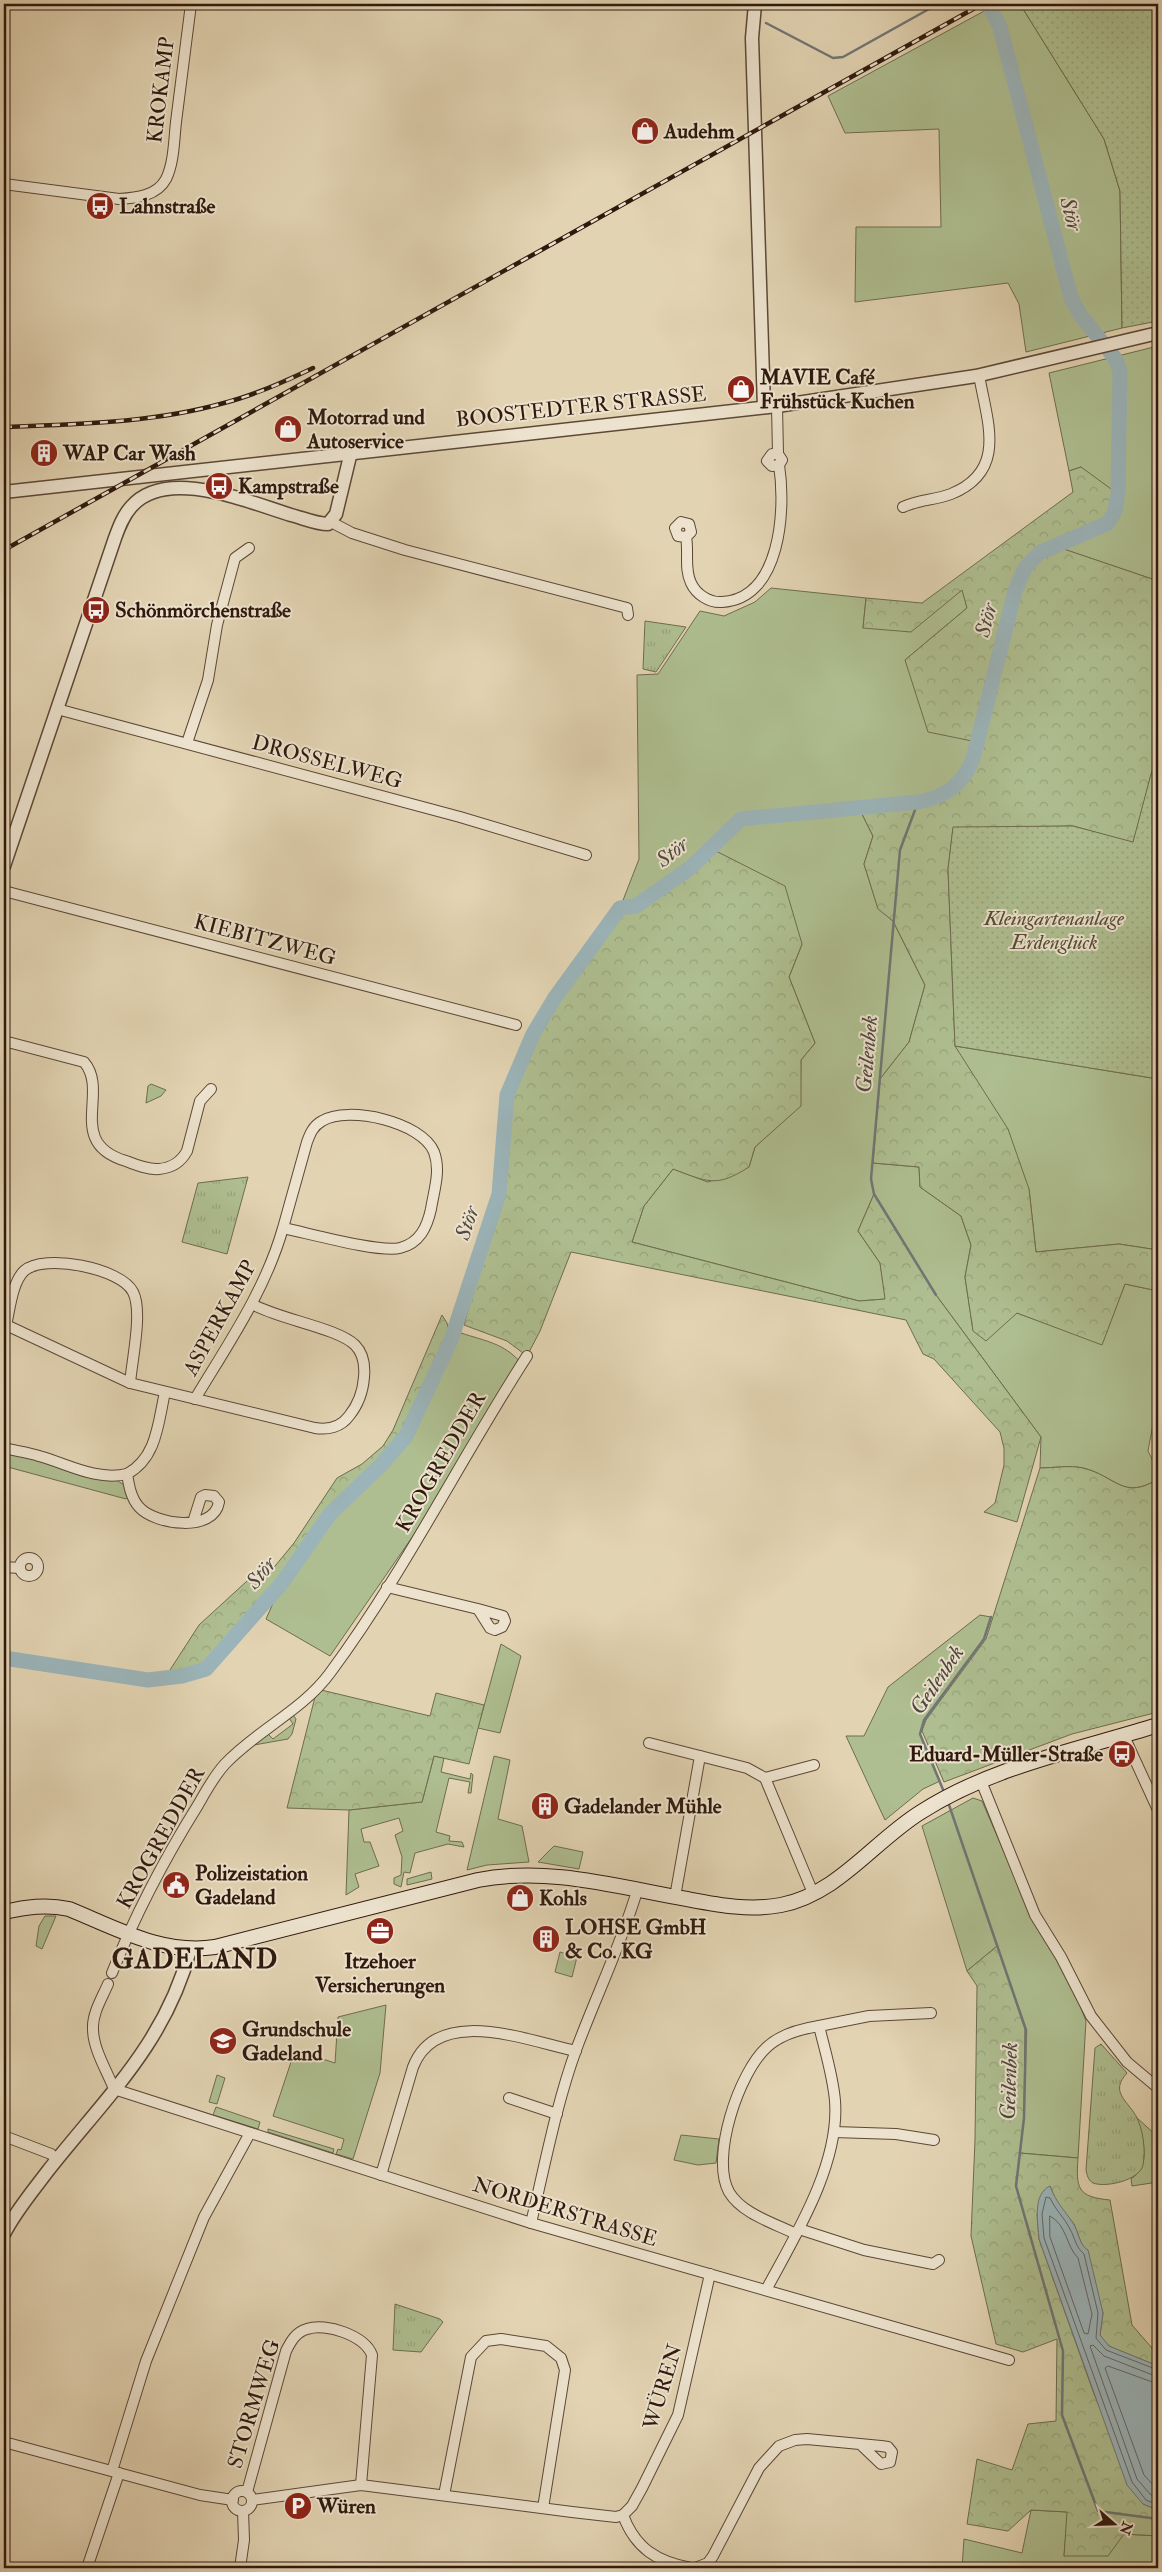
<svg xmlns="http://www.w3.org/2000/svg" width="1162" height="2572" viewBox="0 0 1162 2572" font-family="'IM FELL Double Pica',serif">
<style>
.grass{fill:#aebe90;stroke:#6e6c4f}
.forest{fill:url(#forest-crowns);stroke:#6e6c4f}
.park{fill:url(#park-tufts);stroke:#6e6c4f}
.garden{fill:url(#garden-dots);stroke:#6e6c4f}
.water{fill:#9bb4b9;stroke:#707675}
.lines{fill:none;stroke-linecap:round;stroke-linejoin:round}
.shore{stroke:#656664;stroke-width:1}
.stream{stroke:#707675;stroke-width:2.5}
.river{stroke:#9bb4b9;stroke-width:15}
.minor-casing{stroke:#5c4837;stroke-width:12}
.tertiary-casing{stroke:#5c4837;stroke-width:15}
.secondary-casing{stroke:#2f190e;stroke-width:16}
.minor{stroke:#ece2cd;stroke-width:10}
.tertiary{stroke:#ece2cd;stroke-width:12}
.secondary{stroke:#ece2cd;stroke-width:14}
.rail-casing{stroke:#2f190e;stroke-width:4.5}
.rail{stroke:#ece2cd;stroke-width:2.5;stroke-dasharray:8;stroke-linecap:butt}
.labels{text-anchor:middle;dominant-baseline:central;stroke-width:4;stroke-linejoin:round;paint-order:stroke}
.street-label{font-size:21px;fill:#2f190e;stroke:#ece2cd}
.poi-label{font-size:21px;font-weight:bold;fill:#2f190e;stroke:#ece2cd;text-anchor:start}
.park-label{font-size:21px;font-style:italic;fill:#554b35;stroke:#ece2cd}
.water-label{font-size:22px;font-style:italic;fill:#4f4841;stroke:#ece2cd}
.district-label{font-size:26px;font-weight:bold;letter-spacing:1px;fill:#2f190e;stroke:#ece2cd}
</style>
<defs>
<pattern id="forest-crowns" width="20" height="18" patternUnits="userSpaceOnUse" patternTransform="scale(1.25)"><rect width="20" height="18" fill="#aebe90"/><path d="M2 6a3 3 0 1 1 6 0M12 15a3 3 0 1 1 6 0" fill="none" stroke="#96a37b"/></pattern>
<pattern id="park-tufts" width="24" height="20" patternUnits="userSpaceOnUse" patternTransform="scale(1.25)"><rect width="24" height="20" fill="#aebe90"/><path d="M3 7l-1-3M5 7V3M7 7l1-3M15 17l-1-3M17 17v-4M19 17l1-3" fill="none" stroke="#96a37b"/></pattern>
<pattern id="garden-dots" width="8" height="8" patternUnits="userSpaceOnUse" patternTransform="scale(1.25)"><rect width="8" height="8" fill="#aebe90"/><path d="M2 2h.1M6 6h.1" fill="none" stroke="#96a37b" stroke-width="1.8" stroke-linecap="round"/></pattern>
</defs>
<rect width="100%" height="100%" fill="#e2d3b2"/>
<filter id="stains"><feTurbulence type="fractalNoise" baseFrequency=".004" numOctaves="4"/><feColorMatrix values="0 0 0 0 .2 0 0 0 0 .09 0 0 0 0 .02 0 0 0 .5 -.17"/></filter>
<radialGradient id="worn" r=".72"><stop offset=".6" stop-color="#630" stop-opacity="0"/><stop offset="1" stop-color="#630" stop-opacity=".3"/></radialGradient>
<g class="grass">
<path d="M997,4H1020L1104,139L1120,191L1122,328L1026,352L1019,304L1008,283L855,302L856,227H941L939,129L845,133L828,96Z"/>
<path d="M1158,346V581L1054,546L1065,541L1081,467L1069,471L1049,373Z"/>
<path d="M771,588L866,598L863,628L963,590L967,608L905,660L977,741C959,814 919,798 859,808L873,836L864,864L878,908L893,921L925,985L909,1042L880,1079L873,1163L919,1167L920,1187L961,1216L971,1245L965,1277L973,1330L1017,1313L1102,1344L1125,1284L1158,1291V1414H1155L1148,1451L1158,1471V1479C1123,1501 1116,1476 1083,1468C1070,1465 1053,1468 1040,1468L1041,1437L936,1295L874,1194L858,1231L880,1263L886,1299L859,1301L632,1242L644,1206L673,1169L708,1182L749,1167L755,1147L800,1106L801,1060L815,1043L789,977L802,944L711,848L690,868L636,906L620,908L639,859L637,675L658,674L700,611L724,616L755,602Z"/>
<path d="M955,1046L1158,1079V1250L1119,1244L1036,1252L1029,1189Z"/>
<path d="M461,1333C485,1341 504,1343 521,1363L413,1536L330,1656L266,1619L282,1583L330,1514L382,1464L406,1436L451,1340Z"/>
<path d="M4,1453L37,1460L82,1476L118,1481L124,1485L128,1497L126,1499L4,1466Z"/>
<path d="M980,1615L991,1617L984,1639L925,1720L920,1734L940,1781L923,1789L885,1820L846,1736H864L888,1687Z"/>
<path d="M501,1644L521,1656L500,1733L478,1728Z"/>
<path d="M293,1715L296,1719L292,1734L288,1739L254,1745L268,1734L273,1739L293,1724L289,1718Z"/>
<path d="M434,1756L444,1758L441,1772L470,1779L471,1773L473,1775L471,1793H468L470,1782L449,1778L436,1832L450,1836L449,1841L462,1842L464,1847L448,1844L415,1853L410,1873L404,1872L401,1887L394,1884V1878L401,1875L402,1857L395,1835L403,1831L399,1818L361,1829L364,1842H370L379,1866L355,1874L359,1887L346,1895L349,1810L422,1802Z"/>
<path d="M494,1756L510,1760L498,1819L522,1826L529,1862L487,1865L467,1870Z"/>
<path d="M973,1798L982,1801L1029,1910L1076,1995L1086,2021L1078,2158L1020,2153L1024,2118L996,1947L967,1971L922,1826Z"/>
<path d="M554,1846L583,1852L579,1869L538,1862Z"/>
<path d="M431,1872L432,1879L407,1885V1879Z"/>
<path d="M45,1916H56L42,1949L36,1946L39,1926Z"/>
<path d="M560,1952L577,1957L572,1977L555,1972Z"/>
<path d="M386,2005L380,2073L353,2159L336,2154L338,2149L341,2150L344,2139L273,2116L295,2050L335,2063L338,2017Z"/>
<path d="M217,2075L225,2078L217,2104L209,2102Z"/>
<path d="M216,2107L260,2122L258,2129L213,2115Z"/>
<path d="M1136,2117L1158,2137V2182L1132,2186L1131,2179C1152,2165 1143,2138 1136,2117Z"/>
<path d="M268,2129L334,2149L333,2153L268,2132Z"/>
<path d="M681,2135L719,2139L716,2163L698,2165L674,2160Z"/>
<path d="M1031,2510L1068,2512L1064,2556L1124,2534L1158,2536V2568H962L964,2539L1022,2553Z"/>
</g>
<g class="forest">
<path d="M1081,467L1118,494L1115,511L1108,523L1055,546L1158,581V747L1134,843L1073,826L953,828L948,869L955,1046L1008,1129L1029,1189L1036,1252L1119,1244L1158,1250V1291L1125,1284L1102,1345L1017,1313L986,1341L973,1331L965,1277L971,1245L961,1216L920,1187L919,1167L873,1163L880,1079L909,1042L925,985L893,921L878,909L864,864L873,836L859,808C919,802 960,811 977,742L928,732L905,660L967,608L962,590L911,632L863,628L866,598L922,603L1073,492L1069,471Z"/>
<path d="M710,848L785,886L802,944L789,977L815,1043L801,1060V1106L755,1147L749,1167C716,1188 708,1182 673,1169L644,1206L632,1242L859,1301L885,1299L880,1263L858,1231L874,1194L936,1295L1041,1437L1017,1522L984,1512L995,1503L1004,1465V1448L1000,1432L934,1359L923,1354L906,1320L571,1252L540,1331L527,1356L507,1341L464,1325L499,1194L507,1095L533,1034L554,999L620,908L636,906L690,868Z"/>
<path d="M442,1315L447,1323L451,1340L406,1436L382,1464L330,1514L282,1583L206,1669L184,1675L168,1673L199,1625L247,1581L266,1577L294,1543L337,1478L362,1464L383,1446L393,1430Z"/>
<path d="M1040,1468C1053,1468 1070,1465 1083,1468C1116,1476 1123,1501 1158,1479V1712L1072,1734L944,1782L922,1731L926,1720L986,1639Z"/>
<path d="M317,1689L430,1716L436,1693L484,1705L469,1764L434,1756L422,1802L349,1810L287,1808Z"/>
<path d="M997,1946L1025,2029L1024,2118L1020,2153L1078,2158C1076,2188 1077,2197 1110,2200L1132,2325L1158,2355V2366L1108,2346L1100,2335L1103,2313L1083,2248L1074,2224L1058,2206L1050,2186L1037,2214L1039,2239L1094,2394L1143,2504L1158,2510V2536L1124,2534L1108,2556H1064L1067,2512L1031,2510L1008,2531L967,2524L977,2459L1012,2470L1028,2424L1056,2421L1057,2339L1023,2352L996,2344L971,2236L975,2140L977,1986L967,1971Z"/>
</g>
<g class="park">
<path d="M645,621L686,627L656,672L643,669Z"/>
<path d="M151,1084L166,1090L161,1096L146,1103L148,1086Z"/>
<path d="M248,1177L227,1254L182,1242L198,1183Z"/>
<path d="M1101,2044L1127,2073C1110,2092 1126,2099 1136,2116C1143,2129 1146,2150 1143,2165C1140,2180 1106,2188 1093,2183C1088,2180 1087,2175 1086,2170L1095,2048Z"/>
<path d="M395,2304L440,2319L443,2322L421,2352L393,2350Z"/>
</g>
<g class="garden">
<path d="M1020,4H1158V321L1122,328L1120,191L1104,139Z"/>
<path d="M1158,770V1079L955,1046L948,869L953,827L1073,826L1133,842L1151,774Z"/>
</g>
<path class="water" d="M1050,2186C1057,2204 1063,2208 1073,2223C1079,2232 1079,2245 1088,2250L1103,2313L1100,2335L1109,2346L1158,2366V2510L1143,2504L1127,2485L1039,2239C1038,2224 1032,2194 1050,2186Z"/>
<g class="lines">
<g class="shore">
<path d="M1050,2216C1067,2225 1066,2246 1078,2258L1092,2314L1088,2334L1084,2333L1050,2237Z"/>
<path d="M1158,2370L1106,2350L1096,2338L1098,2313L1084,2254C1076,2248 1075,2238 1070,2229C1065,2218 1055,2210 1050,2198L1046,2197L1042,2214L1044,2238L1132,2482L1146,2500L1158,2505"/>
<path d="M1158,2377L1104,2356L1093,2345L1090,2346L1137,2479L1150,2494L1158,2498"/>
<path d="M1158,2384L1108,2366L1105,2368L1144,2475L1158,2490"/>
</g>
<g class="stream">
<path d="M728,4L735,8"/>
<path d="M766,23L833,58L843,57L938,4"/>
<path d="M918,802L900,850L871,1179L874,1194L936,1295"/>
<path d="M944,1792L920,1734L924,1720L984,1639L991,1617"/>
<path d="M948,1802L1026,2030L1024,2118L1016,2186L1063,2351L1062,2415L1098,2511L1158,2519"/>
</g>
<path class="river" d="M4,1658L148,1680L182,1676L206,1669L282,1583L330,1514L382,1464L406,1436L451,1340L499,1194L507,1095L533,1034L554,999L620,908L636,906L690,868L741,819L918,802C946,797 962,785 973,759L1015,591L1025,568L1039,553L1108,523L1115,511L1118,494L1120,371L1115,358L1081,316L1071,298L1000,27L988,4"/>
<defs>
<g id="minor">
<path d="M4,184L119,199C136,198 157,196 166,179C174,163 174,140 176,122C181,83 186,43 191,4"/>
<path d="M778,454H772L767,461L772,466L779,465"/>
<path d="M903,507C918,500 935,500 951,494C1008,471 987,422 979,375"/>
<path d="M331,522L352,533L405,550L627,608L628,615"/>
<path d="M686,537L678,536L675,528L681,522L689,524L691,532L686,537C689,552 684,569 691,583C696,594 709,603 722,602C781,599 786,509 779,465L782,460L778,454L777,406"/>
<path d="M57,709L460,817L586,855"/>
<path d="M187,743L208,680L217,625L235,558L249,548"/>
<path d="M4,891L516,1025"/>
<path d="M4,1041L84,1062C110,1092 65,1143 126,1161C136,1165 148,1170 159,1169C171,1168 181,1162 187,1151L200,1101L211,1089"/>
<path d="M4,1324L130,1383L315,1428C328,1430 341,1427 349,1416C358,1405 363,1391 364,1377C365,1366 363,1353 355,1345C338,1328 278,1319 252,1304"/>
<path d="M6,1325C10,1309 12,1283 24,1271C44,1253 121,1268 133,1292C143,1311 132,1360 130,1383"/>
<path d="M165,1392C158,1423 157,1458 127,1474C129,1486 131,1498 139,1507C155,1525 214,1533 219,1502L214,1496L205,1495L201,1497L193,1522"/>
<path d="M195,1399C228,1344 265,1291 283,1228C308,1233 379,1253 400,1248C420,1243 427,1227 431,1209C434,1190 441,1171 434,1152C422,1122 348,1105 322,1121C313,1126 310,1134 307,1142L283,1228"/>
<path d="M4,1448C15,1451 28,1452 39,1456C68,1464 96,1481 127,1474"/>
<circle cx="29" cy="1567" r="9"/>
<path d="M4,1567L20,1568"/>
<path d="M387,1587L478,1609L490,1628L495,1630L502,1627L505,1621L503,1616L478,1609"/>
<path d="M1124,1736L1158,1810"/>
<path d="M649,1743L700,1756"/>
<path d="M765,1778L814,1765"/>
<path d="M981,1781L1035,1915L1061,1957L1091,2016L1127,2062L1158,2088"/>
<path d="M675,1897L700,1756L747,1768L765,1778L813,1893"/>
<path d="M112,1973C135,1915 165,1858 198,1805C206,1791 214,1776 225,1764C257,1730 302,1711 330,1673C404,1573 460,1460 527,1356"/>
<path d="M108,1984C102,1998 92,2014 93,2029C93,2049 107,2071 114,2089L531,2223L1009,2360"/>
<path d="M509,2098L557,2114"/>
<path d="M834,2132L896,2134L934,2140"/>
<path d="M4,2136L51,2154L57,2160"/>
<path d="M381,2175L413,2067C437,2004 528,2041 576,2051"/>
<path d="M531,2223C545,2165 556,2105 576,2050C596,1996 621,1945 637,1891"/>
<path d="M799,2229L864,2250L933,2264L939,2260"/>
<path d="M796,2234C774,2223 742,2214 729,2192C710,2158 739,2072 767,2047C781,2034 800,2029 819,2026"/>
<path d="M766,2290C795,2236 840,2164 835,2101C833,2076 825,2051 819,2026L869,2016L931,2013"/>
<path d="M4,2442L200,2495L233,2500"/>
<path d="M112,2471L146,2361L204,2217L250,2133"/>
<circle cx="242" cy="2501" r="10"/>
<path d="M247,2492L286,2351C291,2341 296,2332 307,2329C326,2322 365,2336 372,2355L361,2485"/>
<path d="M444,2495L471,2357L486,2341L501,2339L546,2346L561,2358L565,2370L543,2508"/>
<path d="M252,2500L361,2485L572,2512L616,2517L623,2515L632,2506L642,2488L678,2415L710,2274"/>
<path d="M623,2515C635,2548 657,2562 691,2568"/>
<path d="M87,2568L119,2473"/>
<path d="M240,2568L244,2540L243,2511"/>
<path d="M344,2568H351"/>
<path d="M695,2568L708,2563L713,2556L759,2468L779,2446L795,2440L807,2439L881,2446L888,2447L892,2452L890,2462L881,2464L860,2444"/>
</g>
<g id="tertiary">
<path d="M755,4L752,38L764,407"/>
<path d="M4,492L777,406L976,376L1158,333"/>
<path d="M4,866L115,538C119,527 123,516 131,507C166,466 248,502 291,515C303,518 316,524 328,524L336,514L351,452"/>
<path d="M4,2234C15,2212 32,2192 47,2172C105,2098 165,2044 190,1950"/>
</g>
<path id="secondary" d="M4,1912C26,1907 46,1904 69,1909C116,1928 162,1955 215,1947L478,1880C548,1866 618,1887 687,1899C719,1905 749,1911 781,1905C838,1894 874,1841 921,1812C993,1766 1078,1750 1158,1725"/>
</defs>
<use href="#minor" class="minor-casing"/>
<use href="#tertiary" class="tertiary-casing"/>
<use href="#secondary" class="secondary-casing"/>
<use href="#minor" class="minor"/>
<use href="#tertiary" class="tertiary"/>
<use href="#secondary" class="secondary"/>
<defs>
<g id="rail">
<path d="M4,427C78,424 153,423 224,403C255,395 284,382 313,368"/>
<path d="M4,550L982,4"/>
</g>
</defs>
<use href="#rail" class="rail-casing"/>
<use href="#rail" class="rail"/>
</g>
<defs>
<symbol id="shop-disc" viewBox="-11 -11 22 22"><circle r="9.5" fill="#8f2418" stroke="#ece2cd"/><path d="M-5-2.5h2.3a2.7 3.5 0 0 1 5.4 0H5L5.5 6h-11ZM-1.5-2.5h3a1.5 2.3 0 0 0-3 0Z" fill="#fff"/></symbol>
<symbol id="bus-disc" viewBox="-11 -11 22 22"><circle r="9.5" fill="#8f2418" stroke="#ece2cd"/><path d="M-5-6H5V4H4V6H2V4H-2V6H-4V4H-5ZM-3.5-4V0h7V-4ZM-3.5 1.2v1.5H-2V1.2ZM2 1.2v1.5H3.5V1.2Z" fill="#fff"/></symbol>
<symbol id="building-disc" viewBox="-11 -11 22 22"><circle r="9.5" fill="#8f2418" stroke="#ece2cd"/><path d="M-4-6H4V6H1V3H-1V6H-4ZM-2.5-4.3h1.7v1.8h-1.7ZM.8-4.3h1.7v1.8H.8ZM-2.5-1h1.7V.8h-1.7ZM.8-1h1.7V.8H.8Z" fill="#fff"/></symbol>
<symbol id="civic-disc" viewBox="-11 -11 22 22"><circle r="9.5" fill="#8f2418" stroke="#ece2cd"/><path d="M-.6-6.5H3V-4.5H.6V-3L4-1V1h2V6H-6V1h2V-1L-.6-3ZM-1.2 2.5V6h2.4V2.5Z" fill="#fff"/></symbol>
<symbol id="office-disc" viewBox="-11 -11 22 22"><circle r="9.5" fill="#8f2418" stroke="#ece2cd"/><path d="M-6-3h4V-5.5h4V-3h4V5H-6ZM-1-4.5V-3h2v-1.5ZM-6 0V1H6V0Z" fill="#fff"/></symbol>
<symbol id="school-disc" viewBox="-11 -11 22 22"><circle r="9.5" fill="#8f2418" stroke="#ece2cd"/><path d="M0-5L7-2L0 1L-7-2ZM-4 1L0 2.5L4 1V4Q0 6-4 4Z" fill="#fff"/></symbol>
<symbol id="parking-disc" viewBox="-11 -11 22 22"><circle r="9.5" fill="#8f2418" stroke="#ece2cd"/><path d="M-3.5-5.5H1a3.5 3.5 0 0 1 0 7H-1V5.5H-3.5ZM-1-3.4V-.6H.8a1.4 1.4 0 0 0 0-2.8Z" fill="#fff"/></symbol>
</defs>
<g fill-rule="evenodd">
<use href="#shop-disc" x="629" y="115" width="32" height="32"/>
<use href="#bus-disc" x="84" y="190" width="32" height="32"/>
<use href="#shop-disc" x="725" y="373" width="32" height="32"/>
<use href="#shop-disc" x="272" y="413" width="32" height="32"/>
<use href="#building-disc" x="28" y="437" width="32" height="32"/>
<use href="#bus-disc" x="203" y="470" width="32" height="32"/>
<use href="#bus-disc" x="80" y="594" width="32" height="32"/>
<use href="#bus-disc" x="1106" y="1738" width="32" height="32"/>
<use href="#building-disc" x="529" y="1790" width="32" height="32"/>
<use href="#civic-disc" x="160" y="1869" width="32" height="32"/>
<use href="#shop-disc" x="504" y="1882" width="32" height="32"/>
<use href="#office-disc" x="364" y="1915" width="32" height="32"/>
<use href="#building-disc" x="530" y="1923" width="32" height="32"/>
<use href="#school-disc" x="207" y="2025" width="32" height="32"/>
<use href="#parking-disc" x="282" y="2490" width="32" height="32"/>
</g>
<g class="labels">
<g class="street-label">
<text transform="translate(161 90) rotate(-83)">KROKAMP</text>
<text transform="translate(581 407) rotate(-6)">BOOSTEDTER STRASSE</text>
<text transform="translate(327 762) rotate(15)">DROSSELWEG</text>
<text transform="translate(265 940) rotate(15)">KIEBITZWEG</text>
<text transform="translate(220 1318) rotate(-61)">ASPERKAMP</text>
<text transform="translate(441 1462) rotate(-60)">KROGREDDER</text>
<text transform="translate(161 1838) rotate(-61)">KROGREDDER</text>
<text transform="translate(565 2212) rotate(17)">NORDERSTRASSE</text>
<text transform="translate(663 2387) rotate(-73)">WÜREN</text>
<text transform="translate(254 2404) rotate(-73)">STORMWEG</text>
</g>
<g class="poi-label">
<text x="664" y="131">Audehm</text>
<text x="119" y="206">Lahnstraße</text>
<text x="760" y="377">MAVIE Café<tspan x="760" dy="24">Frühstück Kuchen</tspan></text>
<text x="307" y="417">Motorrad und<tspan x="307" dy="24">Autoservice</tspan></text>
<text x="63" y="453">WAP Car Wash</text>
<text x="238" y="486">Kampstraße</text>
<text x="115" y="610">Schönmörchenstraße</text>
<text x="1103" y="1754" text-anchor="end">Eduard-Müller-Straße</text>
<text x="564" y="1806">Gadelander Mühle</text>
<text x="195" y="1873">Polizeistation<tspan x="195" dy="24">Gadeland</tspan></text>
<text x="539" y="1898">Kohls</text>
<text x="565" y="1927">LOHSE GmbH<tspan x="565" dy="24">&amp; Co. KG</tspan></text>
<text x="380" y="1961" text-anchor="middle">Itzehoer<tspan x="380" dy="24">Versicherungen</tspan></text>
<text x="242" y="2029">Grundschule<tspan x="242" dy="24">Gadeland</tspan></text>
<text x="317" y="2506">Würen</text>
</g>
<g class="park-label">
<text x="1054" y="918">Kleingartenanlage<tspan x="1054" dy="24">Erdenglück</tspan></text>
</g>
<g class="water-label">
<text transform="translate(1071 214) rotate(75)">Stör</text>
<text transform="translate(986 620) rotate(-76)">Stör</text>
<text transform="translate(672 852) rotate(-39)">Stör</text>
<text transform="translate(867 1054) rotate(-85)">Geilenbek</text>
<text transform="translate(467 1223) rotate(-72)">Stör</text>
<text transform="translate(261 1573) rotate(-51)">Stör</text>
<text transform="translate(937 1680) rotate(-56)">Geilenbek</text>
<text transform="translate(1009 2081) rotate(-88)">Geilenbek</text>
</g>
<g class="district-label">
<text x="195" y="1960">GADELAND</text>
</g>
</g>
<rect width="1162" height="2572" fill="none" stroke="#e2d3b2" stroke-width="20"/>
<rect x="5" y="5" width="1152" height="2562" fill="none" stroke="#2f190e" stroke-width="2.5"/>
<rect x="10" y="10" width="1142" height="2552" fill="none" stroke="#2f190e"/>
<g transform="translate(1114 2524) rotate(110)" stroke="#ece2cd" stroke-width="4" paint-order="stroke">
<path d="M0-4L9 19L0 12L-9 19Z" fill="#2f190e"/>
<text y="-8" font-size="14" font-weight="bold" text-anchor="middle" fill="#2f190e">N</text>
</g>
<rect width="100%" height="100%" filter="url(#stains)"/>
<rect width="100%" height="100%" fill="url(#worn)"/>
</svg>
